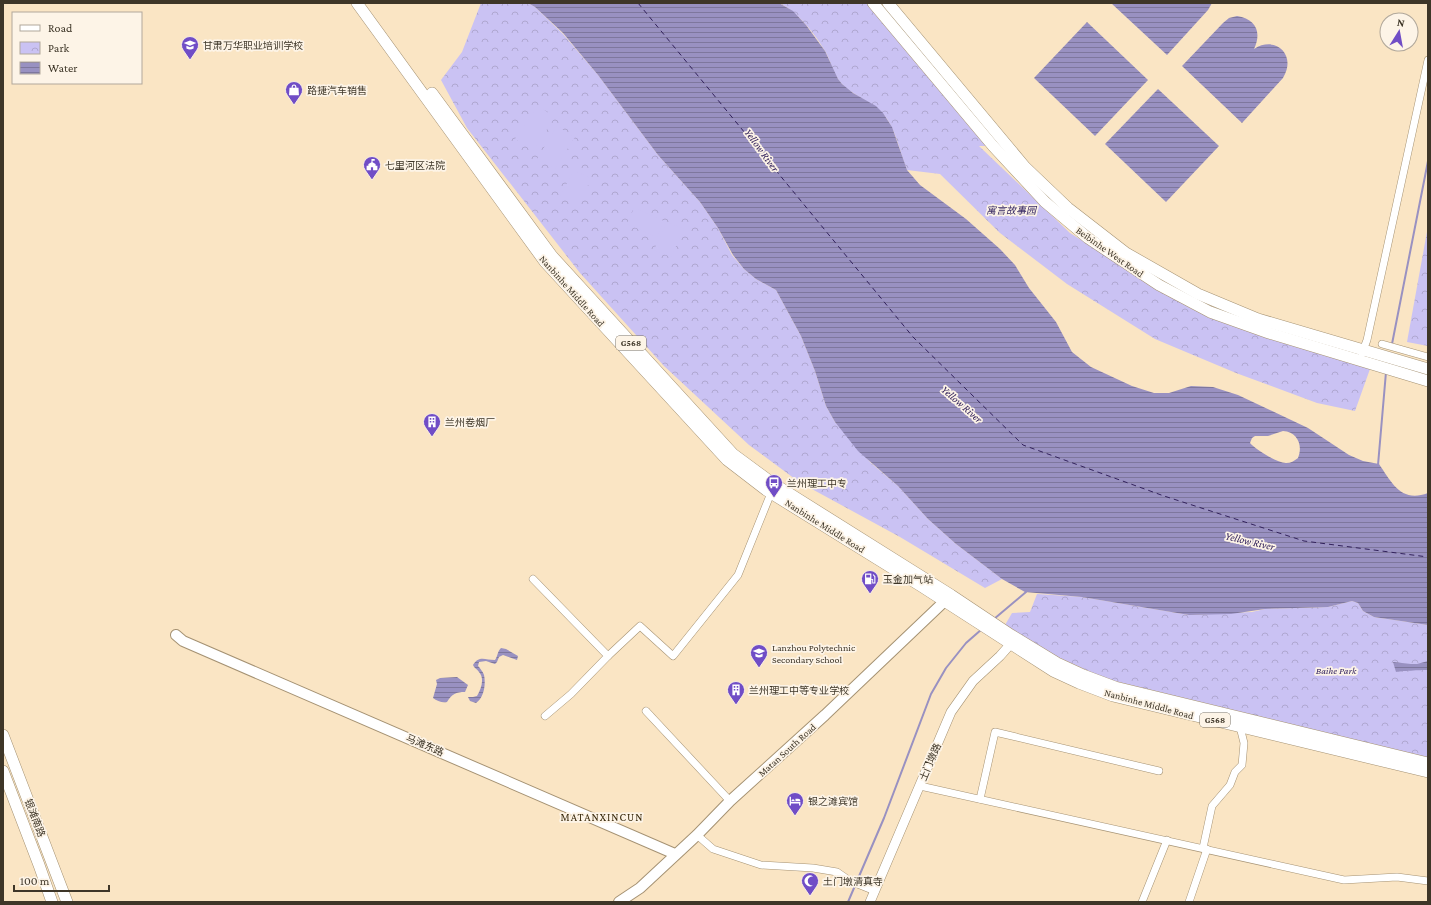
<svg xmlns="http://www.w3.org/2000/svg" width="1431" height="905" viewBox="0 0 1431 905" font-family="'Crimson Pro','Noto Sans SC',serif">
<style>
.park{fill:url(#park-crowns)}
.pitch{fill:#cac2f3}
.water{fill:url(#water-rules);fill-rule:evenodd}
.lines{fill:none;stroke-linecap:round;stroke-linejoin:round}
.stream{stroke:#9991c1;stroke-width:2}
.ferry{stroke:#32225c;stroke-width:1;stroke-dasharray:5 4;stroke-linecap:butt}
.minor-casing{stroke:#a59273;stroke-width:8}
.tertiary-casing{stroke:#a59273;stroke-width:10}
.secondary-casing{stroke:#a59273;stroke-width:12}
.primary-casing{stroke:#a59273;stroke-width:12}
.trunk-casing{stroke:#a59273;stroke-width:12}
.minor{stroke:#fff;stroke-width:7}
.tertiary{stroke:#fff;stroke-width:9}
.secondary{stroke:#fff;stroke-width:10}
.primary{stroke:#fff;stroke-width:11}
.trunk{stroke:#fff;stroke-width:11}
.labels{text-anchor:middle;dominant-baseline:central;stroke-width:3.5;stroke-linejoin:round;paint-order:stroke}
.shield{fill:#fdf4e7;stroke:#776f61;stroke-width:1}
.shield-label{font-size:9px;font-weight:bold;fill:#3e3628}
.poi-label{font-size:10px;fill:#3e3628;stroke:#fdf4e7;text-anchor:start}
.park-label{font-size:10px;font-style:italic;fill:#372863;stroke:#fdf4e7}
.street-label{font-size:10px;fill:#3e3628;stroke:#fdf4e7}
.water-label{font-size:11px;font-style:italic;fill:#32225c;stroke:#fdf4e7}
.neighbourhood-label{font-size:11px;letter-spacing:1px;fill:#38280a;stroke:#fdf4e7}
</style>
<defs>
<pattern id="park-crowns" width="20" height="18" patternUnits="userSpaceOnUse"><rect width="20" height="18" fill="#cac2f3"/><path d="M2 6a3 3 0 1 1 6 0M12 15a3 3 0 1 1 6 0" fill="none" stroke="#afa7d0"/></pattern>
<pattern id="water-rules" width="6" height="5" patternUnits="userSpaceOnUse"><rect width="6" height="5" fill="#9991c1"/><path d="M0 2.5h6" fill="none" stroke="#7e779d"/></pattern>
</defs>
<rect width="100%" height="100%" fill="#fae5c4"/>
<g class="park">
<path d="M481,3H528L535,7L563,34L598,75L658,155L700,202L718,228L732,255L744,269L756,279L776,290L801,336L815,371L826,406L835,422L871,463L898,486L928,519L956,544L1002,579L985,588L900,537L799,482L749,445L664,366L580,273L467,128L441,80L462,52Z"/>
<path d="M779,3H873L993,146H979L1070,233L1192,309L1284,343L1370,369L1355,411L1317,403L1236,373L1155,339L1067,284L1000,233L940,174L907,170C900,153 897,134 887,119C876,102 855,98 841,83C833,74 831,61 825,51C816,35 796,10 779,3Z"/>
<path d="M1428,226V346L1407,342Z"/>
<path d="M1037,594L1082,597L1189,615L1252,612L1265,609L1328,607L1352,601L1358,603L1363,611L1374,617L1428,625V758L1106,679L1053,655L1005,625L1012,613L1030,612Z"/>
</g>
<g class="pitch">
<path d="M538,106L555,117L533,151L515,139Z"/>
<path d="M557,126L575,137L555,169L537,159Z"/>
<path d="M574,170L591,179L578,205L560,196Z"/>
<path d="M634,208L664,221L657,237L627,224Z"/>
<path d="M667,222L684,229L671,257L654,250Z"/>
</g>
<g class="water">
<path d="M528,3H779L793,11L806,25L825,51L838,79L842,84L853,93L876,106L883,113L892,127L907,170L920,185L966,219L1000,249L1015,265L1029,288L1056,322L1072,352L1091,367L1132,386L1154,393H1169L1191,386L1213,387L1238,395L1308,428L1349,455L1363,461L1379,464C1392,483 1401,503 1428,493V625L1374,617L1363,611L1358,603L1352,601L1328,607L1265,609L1231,614L1189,615L1082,597L1025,592L1002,579L956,544L928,519L898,486L858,451L835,422L826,406L815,371L801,336L776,290L756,279L744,269L733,255L718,228L700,202L658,155L598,75L563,33L535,7ZM1283,431C1298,432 1303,446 1298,458C1294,461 1291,463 1286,463C1276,462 1256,450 1250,443L1252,438L1255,436H1268Z"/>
<path d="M1111,3H1212L1208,10L1167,55Z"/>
<path d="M1237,16C1256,19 1262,32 1254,49C1276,35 1297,55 1283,78L1242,123L1182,66L1223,23L1229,18Z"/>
<path d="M1087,22L1148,80L1095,136L1034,78Z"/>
<path d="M1158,89L1219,146L1166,202L1105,144Z"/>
<path d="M501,648L506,649L518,656L517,660L503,655L499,657L497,662L495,664L486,661L479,662L478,666C480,668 483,672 484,675C486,684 484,698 476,703L470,701L468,697H473L477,696C481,689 485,679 479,672C477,669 474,668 473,665C479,655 485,660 495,660C498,656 497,652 501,648Z"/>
<path d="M1428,661V670C1421,670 1400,671 1396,672L1393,662L1411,664H1417Z"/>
<path d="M457,677L468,685L465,692C456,692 452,694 447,702C442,703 437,701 433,698L437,684L436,680L440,678Z"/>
</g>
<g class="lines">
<g class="stream">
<path d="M1392,344L1428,161"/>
<path d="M1378,465L1386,372"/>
<path d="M994,619L1026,592"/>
<path d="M848,902L884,818L931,694L946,668L966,643L982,629"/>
</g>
<path class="ferry" d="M638,3L913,337L1023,445L1164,496L1304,541L1428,557"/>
<defs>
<g id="minor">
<path d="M1382,344L1428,357"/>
<path d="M1362,353L1367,340L1428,60"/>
<path d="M533,579L608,656L571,694L545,716"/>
<path d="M608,656L640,626L673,656L738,575L771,493"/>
<path d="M646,711L730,801"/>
<path d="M920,786L1344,880L1397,877L1428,881"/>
<path d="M980,799L995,732L1159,771"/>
<path d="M697,835L713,849L761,865L813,868L837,872L850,881L875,891"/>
<path d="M1203,848L1212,806L1230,785L1235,772L1242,765L1244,743L1240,727"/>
<path d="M1142,902L1167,840"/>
<path d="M1189,902L1207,849"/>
</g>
<path id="tertiary" d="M870,902L951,712L973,681L1000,656L1015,639"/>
<g id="secondary">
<path d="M176,635L183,641L675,854"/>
<path d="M619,902L640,888L697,835L730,801L825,715L950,596"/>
</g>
<g id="primary">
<path d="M873,3L993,146L1045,202L1088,238L1159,285L1210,312L1269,333L1428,381"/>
<path d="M888,3L1025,167L1068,208L1126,253L1198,294L1258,319L1428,369"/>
<path d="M3,735L67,902"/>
<path d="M3,771L39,865L52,902"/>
</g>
<g id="trunk">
<path d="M357,3L545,262L727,460L766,490L921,586L1053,671L1079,683L1113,696L1428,772"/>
<path d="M432,93L552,256L733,454L771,482L951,595L1011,635L1057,663L1083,675L1115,687L1428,763"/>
</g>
</defs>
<use href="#minor" class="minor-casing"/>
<use href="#tertiary" class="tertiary-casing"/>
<use href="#secondary" class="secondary-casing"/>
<use href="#primary" class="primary-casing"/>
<use href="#trunk" class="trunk-casing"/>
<use href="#minor" class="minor"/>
<use href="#tertiary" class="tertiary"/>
<use href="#secondary" class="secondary"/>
<use href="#primary" class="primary"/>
<use href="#trunk" class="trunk"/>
</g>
<defs>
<symbol id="school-pin" viewBox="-11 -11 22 30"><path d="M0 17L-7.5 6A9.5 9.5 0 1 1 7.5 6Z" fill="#704dc6" stroke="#fdf4e7"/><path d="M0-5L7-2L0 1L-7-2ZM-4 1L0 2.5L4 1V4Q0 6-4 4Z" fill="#fff"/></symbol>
<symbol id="shop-pin" viewBox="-11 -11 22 30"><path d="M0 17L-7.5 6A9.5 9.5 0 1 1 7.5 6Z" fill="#704dc6" stroke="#fdf4e7"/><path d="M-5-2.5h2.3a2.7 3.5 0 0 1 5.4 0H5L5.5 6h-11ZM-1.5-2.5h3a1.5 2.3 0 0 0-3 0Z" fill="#fff"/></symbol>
<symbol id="civic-pin" viewBox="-11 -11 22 30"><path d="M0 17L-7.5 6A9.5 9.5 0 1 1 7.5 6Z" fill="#704dc6" stroke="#fdf4e7"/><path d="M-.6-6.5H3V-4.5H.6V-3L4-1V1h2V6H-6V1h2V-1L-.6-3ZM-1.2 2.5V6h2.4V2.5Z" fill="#fff"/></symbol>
<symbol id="building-pin" viewBox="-11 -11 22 30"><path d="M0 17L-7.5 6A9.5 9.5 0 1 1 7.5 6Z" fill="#704dc6" stroke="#fdf4e7"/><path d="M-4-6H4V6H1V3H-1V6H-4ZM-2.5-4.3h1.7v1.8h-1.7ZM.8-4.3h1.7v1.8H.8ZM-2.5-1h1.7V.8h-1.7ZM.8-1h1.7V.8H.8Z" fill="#fff"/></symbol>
<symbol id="bus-pin" viewBox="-11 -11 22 30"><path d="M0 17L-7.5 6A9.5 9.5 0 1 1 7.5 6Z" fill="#704dc6" stroke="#fdf4e7"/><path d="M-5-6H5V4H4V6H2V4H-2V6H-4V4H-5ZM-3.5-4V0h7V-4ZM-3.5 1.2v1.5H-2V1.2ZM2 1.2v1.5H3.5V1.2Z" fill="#fff"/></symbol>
<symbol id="fuel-pin" viewBox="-11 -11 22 30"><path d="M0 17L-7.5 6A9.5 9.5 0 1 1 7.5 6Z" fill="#704dc6" stroke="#fdf4e7"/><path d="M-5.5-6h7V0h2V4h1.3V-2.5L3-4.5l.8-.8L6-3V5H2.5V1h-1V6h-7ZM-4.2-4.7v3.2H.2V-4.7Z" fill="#fff"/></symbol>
<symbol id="university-pin" viewBox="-11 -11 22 30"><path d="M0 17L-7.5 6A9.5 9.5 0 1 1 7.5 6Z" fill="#704dc6" stroke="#fdf4e7"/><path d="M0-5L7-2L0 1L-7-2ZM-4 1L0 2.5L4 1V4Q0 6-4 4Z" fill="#fff"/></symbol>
<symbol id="hotel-pin" viewBox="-11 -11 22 30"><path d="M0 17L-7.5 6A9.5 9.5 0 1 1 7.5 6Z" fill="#704dc6" stroke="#fdf4e7"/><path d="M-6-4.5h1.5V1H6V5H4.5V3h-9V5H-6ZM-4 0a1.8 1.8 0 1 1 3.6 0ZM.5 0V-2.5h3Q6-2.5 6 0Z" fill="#fff"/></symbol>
<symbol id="mosque-pin" viewBox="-11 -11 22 30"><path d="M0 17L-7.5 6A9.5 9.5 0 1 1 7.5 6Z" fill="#704dc6" stroke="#fdf4e7"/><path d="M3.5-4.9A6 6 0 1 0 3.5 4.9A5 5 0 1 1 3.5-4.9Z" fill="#fff"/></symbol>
</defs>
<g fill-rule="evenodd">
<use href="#school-pin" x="180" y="35" width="20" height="27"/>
<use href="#shop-pin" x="284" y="80" width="20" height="27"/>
<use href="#civic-pin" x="362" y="155" width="20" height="27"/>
<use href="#building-pin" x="422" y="412" width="20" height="27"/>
<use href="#bus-pin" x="764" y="473" width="20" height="27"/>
<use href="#fuel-pin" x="860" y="569" width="20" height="27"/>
<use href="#university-pin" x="749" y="643" width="20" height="27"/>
<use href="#building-pin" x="726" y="680" width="20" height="27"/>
<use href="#hotel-pin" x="785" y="791" width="20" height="27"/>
<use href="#mosque-pin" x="800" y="871" width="20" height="27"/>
</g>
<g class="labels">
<g class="shield">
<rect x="616" y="336" width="30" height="14" rx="3"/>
<rect x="1200" y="713" width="30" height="14" rx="3"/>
</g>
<g class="shield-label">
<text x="631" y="343">G568</text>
<text x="1215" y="720">G568</text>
</g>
<g class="poi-label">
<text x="203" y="45">甘肃万华职业培训学校</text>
<text x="307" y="90">路捷汽车销售</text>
<text x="385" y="165">七里河区法院</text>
<text x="445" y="422">兰州卷烟厂</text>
<text x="787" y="483">兰州理工中专</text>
<text x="883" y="579">玉金加气站</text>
<text x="772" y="647">Lanzhou Polytechnic<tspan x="772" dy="12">Secondary School</tspan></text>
<text x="749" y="690">兰州理工中等专业学校</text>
<text x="808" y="801">银之滩宾馆</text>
<text x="823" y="881">土门墩清真寺</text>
</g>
<g class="park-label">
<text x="1011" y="210">寓言故事园</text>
<text x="1336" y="670">Baihe Park</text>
</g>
<g class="street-label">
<text transform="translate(1110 252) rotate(35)">Beibinhe West Road</text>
<text transform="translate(572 291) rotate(48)">Nanbinhe Middle Road</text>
<text transform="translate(825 526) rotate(32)">Nanbinhe Middle Road</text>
<text transform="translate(1149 704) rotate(15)">Nanbinhe Middle Road</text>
<text transform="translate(425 745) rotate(23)">马滩东路</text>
<text transform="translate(787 750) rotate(-42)">Matan South Road</text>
<text transform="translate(930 762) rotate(-67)">土门墩路</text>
<text transform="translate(35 818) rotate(69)">银滩南路</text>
</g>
<g class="water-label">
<text transform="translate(762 150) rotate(54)">Yellow River</text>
<text transform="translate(962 404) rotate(41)">Yellow River</text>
<text transform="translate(1250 541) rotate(13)">Yellow River</text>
</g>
<g class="neighbourhood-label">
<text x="602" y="817">MATANXINCUN</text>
</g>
</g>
<rect width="1431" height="905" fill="none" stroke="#3e3628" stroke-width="8"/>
<rect x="12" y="12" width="130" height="72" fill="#fdf4e7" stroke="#b1a89b"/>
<rect x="20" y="25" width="20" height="6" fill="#ffffff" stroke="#b1a89b"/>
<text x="48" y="32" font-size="12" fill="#3e3628">Road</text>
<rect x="20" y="42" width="20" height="12" fill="url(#park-crowns)" stroke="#b1a89b"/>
<text x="48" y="52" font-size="12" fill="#3e3628">Park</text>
<rect x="20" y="62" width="20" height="12" fill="url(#water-rules)" stroke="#b1a89b"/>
<text x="48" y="72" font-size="12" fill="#3e3628">Water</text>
<g transform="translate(1399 32) rotate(11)"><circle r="19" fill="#fdf4e7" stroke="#b1a89b"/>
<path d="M0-3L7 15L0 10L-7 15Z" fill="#704dc6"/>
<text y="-6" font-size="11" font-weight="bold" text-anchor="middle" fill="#3e3628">N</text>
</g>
<path d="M14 885v6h95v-6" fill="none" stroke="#3e3628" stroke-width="2"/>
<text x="20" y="885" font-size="12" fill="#3e3628" stroke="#fdf4e7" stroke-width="3" paint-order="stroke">100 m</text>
</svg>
